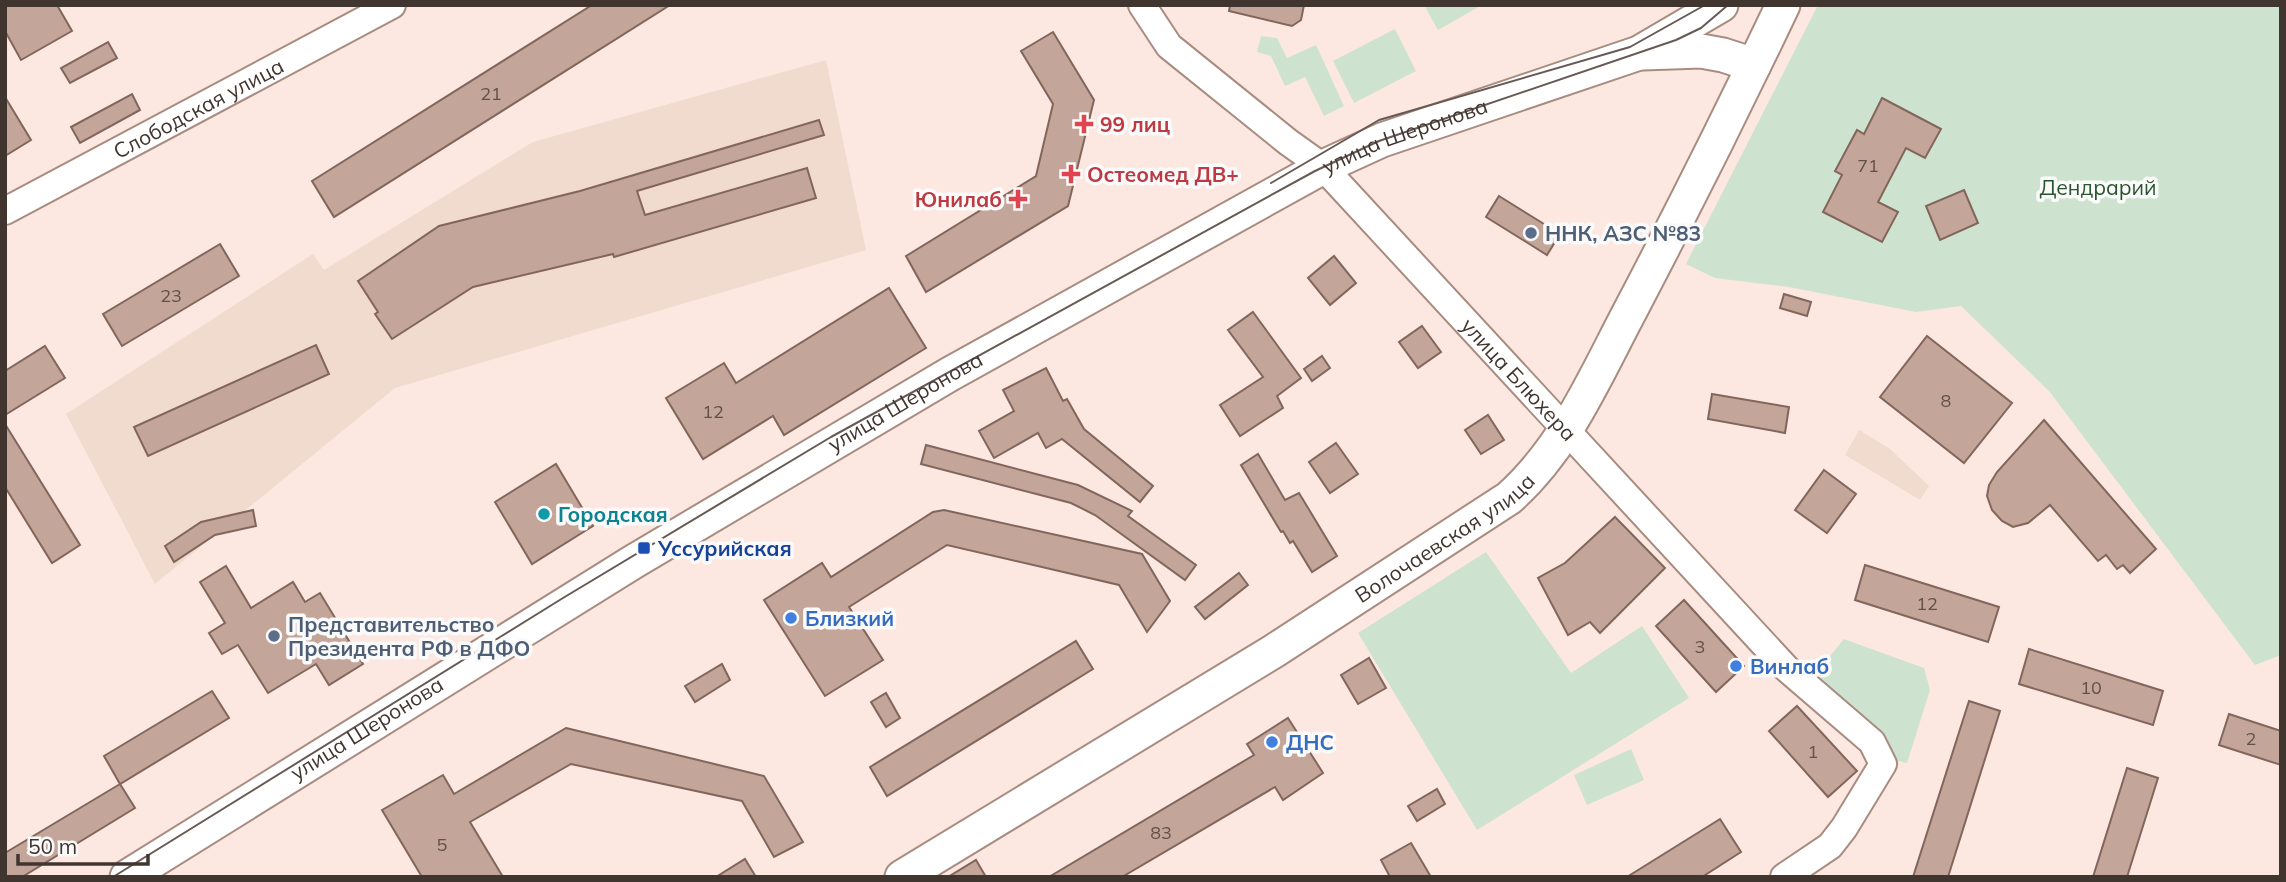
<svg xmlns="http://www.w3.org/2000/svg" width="2286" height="882" viewBox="0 0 2286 882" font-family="Mulish,sans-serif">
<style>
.industrial{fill:#f1dbcf}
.green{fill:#cee3cf}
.building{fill:#c3a59a;stroke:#82665b;stroke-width:2}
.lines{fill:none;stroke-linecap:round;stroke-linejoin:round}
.minor-casing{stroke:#a98c80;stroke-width:30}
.major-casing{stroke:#a98c80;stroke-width:37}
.minor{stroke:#fff;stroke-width:26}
.major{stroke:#fff;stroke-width:33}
.tram{stroke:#675954;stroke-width:2}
.health-dot{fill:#e0444e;stroke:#fafafa;stroke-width:2.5}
.service-dot{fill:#5c6f8a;stroke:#fafafa;stroke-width:2.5}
.culture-dot{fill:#0f9aa8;stroke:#fafafa;stroke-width:2.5}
.transit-dot{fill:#1a4fb4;stroke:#fafafa;stroke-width:2.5}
.shop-dot{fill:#3f7fe0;stroke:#fafafa;stroke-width:2.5}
.labels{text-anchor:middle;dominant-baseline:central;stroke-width:7;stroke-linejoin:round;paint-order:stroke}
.number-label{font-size:18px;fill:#62514a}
.street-label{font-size:21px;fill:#413530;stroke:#fafafa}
.health-label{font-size:21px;font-weight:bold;fill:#be3a42;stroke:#fafafa;text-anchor:start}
.park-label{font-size:21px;fill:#28542e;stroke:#fafafa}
.service-label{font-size:21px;font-weight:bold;fill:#4e5e75;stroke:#fafafa;text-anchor:start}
.culture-label{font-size:21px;font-weight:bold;fill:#0d838f;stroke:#fafafa;text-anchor:start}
.transit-label{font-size:21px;font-weight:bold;fill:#164399;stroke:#fafafa;text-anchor:start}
.shop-label{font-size:21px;font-weight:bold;fill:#366cbe;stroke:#fafafa;text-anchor:start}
</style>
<rect width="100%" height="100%" fill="#fce8e1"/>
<g class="industrial">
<path d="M826,60L866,250L395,388L155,584L66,414L313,254L324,270L533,142Z"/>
<path d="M1859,430L1890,449L1929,486L1920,500L1845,455Z"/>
</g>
<g class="green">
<path d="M1424,5H1482L1438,30Z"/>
<path d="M1818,5H2281V655L2255,665L2049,391L1961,306L1916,312L1789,287L1715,278L1686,264Z"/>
<path d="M1395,29L1416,71L1354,103L1333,61Z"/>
<path d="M1261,36L1277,38L1287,58L1316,45L1344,106L1324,116L1305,77L1285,86L1271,56L1257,52Z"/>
<path d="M1486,552L1571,673L1642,626L1689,698L1477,830L1358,633Z"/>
<path d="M1844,639L1924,668L1930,690L1907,763L1879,756L1810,681Z"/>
<path d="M1631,749L1644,780L1587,805L1574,775Z"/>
</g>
<g class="building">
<path d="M5,5H57L72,31L21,60L5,31Z"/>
<path d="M592,5H670L334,217L312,181Z"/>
<path d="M1230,5H1304L1301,20L1292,26L1229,11Z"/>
<path d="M1053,32L1094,100L1068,206L926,292L906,256L1036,176L1053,104L1021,51Z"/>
<path d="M108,42L117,58L70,83L61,68Z"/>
<path d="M132,94L140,110L80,143L71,127Z"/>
<path d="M5,97L31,140L5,156Z"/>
<path d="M1882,98L1941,129L1925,158L1906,148L1878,202L1898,212L1882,242L1823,212L1842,175L1835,171L1857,130L1864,134Z"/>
<path d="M819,120L824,135L637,191L645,215L807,168L816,198L614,257L613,254L473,287L392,339L375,314L378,312L358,281L439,226L580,191Z"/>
<path d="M1964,190L1978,223L1940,240L1926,206Z"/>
<path d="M1499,196L1560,234L1547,255L1486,217Z"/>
<path d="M220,244L239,276L122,346L103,314Z"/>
<path d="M1334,256L1356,283L1330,305L1308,278Z"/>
<path d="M889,288L926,348L784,435L773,416L703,459L666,398L724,363L736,383Z"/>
<path d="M1784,294L1811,302L1807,316L1780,308Z"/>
<path d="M1253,312L1301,378L1277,396L1283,408L1240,436L1220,405L1263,377L1228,330Z"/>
<path d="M1422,326L1441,352L1418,368L1399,342Z"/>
<path d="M1927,336L2012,403L1964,463L1880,397Z"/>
<path d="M316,345L329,374L148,456L134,427Z"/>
<path d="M45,346L65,378L5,415V371Z"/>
<path d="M1322,356L1330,368L1312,381L1304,369Z"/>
<path d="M1046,368L1063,401L1067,399L1084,429L1153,486L1140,502L1062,439L1046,448L1038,433L994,458L979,431L1014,411L1003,390Z"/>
<path d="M1712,394L1789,407L1785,433L1708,419Z"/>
<path d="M1488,415L1504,440L1481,454L1465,430Z"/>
<path d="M2044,420L2156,549L2130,573L2123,565L2117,569L2106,555L2098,561L2050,505L2028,523L2013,527L2002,521L1992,510L1987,496L1989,485L1997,472Z"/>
<path d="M5,424L80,545L52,563L5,487Z"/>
<path d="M1336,443L1358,474L1330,493L1309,462Z"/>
<path d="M926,445L1078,485L1132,511L1128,516L1196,565L1185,580L1095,515L1071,503L921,464Z"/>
<path d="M1258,454L1285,500L1299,493L1337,556L1312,572L1293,541L1290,543L1283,531L1281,532L1241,465Z"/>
<path d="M556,464L593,526L532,564L495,502Z"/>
<path d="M1824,470L1856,494L1827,533L1795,510Z"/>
<path d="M253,510L256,526L215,535L174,562L165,546L201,522Z"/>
<path d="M944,510L1142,554L1170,601L1147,632L1119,585L947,545L849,607L883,660L825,696L764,600L822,563L831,577L933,512Z"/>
<path d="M1615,517L1665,568L1600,633L1590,622L1568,635L1538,578L1565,563Z"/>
<path d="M1865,565L1999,607L1988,642L1855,600Z"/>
<path d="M226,566L251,608L293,582L305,602L320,593L363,664L329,685L316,664L268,693L238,645L222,654L209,633L225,623L200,582Z"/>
<path d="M1239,573L1248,585L1205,619L1195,607Z"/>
<path d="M1684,600L1744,666L1716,692L1656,626Z"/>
<path d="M1076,641L1093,669L887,796L870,767Z"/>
<path d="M2029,649L2163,691L2153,725L2019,684Z"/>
<path d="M1369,658L1386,688L1358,704L1341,675Z"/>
<path d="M722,664L730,680L695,702L685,686Z"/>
<path d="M212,691L229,718L120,784L104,756Z"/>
<path d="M886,693L900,718L886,727L871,702Z"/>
<path d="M1969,701L2000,711L1948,877H1913Z"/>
<path d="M1797,706L1857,771L1828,797L1769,731Z"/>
<path d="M2229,714L2281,731V765L2219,745Z"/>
<path d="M1288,718L1323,773L1283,800L1275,787L1122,877H1049L1254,755L1247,744Z"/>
<path d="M566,728L764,776L803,842L774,857L742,801L571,764L470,822L503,877H422L382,810L443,775L454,794Z"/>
<path d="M2127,768L2158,778L2127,877H2093Z"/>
<path d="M120,784L135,808L22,877H5V853Z"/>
<path d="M1437,789L1445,804L1417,821L1408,806Z"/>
<path d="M1720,819L1741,852L1702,877H1627Z"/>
<path d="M1411,843L1431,877H1390L1381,860Z"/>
<path d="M745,859L756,877H716Z"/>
<path d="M976,860L986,877H948Z"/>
</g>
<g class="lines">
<defs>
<g id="minor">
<path id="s1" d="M1142,5L1169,46L1288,142L1323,167L1786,668L1872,742L1883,764L1844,828L1830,846L1784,877"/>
<path id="s2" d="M5,211L392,5"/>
</g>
<g id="major">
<path d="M1643,53L1701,51L1723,55L1754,65"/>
<path id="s3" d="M127,877L633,562L950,374L1323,167L1382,140L1639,53L1721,5"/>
<path id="s4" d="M902,877L1274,651L1509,498C1566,447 1595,377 1630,311C1683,210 1734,108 1783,5"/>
</g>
</defs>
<use href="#minor" class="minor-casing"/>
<use href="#major" class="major-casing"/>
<use href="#minor" class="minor"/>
<use href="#major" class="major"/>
<g class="tram">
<path d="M1271,183L1379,120L1630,47L1705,5"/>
<path id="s5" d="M113,877L563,598L831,437L1315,171L1379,141L1676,40L1701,28L1728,5"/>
</g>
</g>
<g class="health-dot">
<path d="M1080.5 113.5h7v7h7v7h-7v7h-7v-7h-7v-7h7z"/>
<path d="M1067.5 163.5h7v7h7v7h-7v7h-7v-7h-7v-7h7z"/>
<path d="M1014.5 188.5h7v7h7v7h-7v7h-7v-7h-7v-7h7z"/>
</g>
<g class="service-dot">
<circle cx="1531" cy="233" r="7"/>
<circle cx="274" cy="636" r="7"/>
</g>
<circle class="culture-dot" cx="544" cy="514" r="7"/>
<rect class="transit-dot" x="637" y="541" width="14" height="14" rx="3.5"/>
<g class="shop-dot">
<circle cx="791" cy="618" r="7"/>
<circle cx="1736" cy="666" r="7"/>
<circle cx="1272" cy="742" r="7"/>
</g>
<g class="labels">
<g class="number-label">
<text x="491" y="93">21</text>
<text x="1868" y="165">71</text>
<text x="171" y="295">23</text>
<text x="1946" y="400">8</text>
<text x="713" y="411">12</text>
<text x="1927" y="603">12</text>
<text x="1700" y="646">3</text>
<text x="2091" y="687">10</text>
<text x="2251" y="738">2</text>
<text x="1813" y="751">1</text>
<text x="1161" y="832">83</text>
<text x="442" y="844">5</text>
</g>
<g class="street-label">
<text stroke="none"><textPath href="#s2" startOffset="219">Слободская улица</textPath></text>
<text stroke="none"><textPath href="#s5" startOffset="1491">улица Шеронова</textPath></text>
<text stroke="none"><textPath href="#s1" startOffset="534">улица Блюхера</textPath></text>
<text stroke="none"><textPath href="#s3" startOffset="912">улица Шеронова</textPath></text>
<text stroke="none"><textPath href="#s4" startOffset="640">Волочаевская улица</textPath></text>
<text stroke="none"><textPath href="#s3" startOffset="282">улица Шеронова</textPath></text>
</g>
<g class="health-label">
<text x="1100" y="124">99 лиц</text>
<text x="1087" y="174">Остеомед ДВ+</text>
<text x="1002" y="199" text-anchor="end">Юнилаб</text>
</g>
<g class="park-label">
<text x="2098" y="187">Дендрарий</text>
</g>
<g class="service-label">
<text x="1545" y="233">ННК, АЗС №83</text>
<text x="288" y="624">Представительство<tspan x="288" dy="24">Президента РФ в ДФО</tspan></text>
</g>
<g class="culture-label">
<text x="558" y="514">Городская</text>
</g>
<g class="transit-label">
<text x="658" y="548">Уссурийская</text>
</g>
<g class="shop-label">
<text x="805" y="618">Близкий</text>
<text x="1750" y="666">Винлаб</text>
<text x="1286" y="742">ДНС</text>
</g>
</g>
<rect width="2286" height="882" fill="none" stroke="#413530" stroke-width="14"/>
<path d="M18 854v10h130v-10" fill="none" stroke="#413530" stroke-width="3.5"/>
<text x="28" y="854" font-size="21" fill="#413530" stroke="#fafafa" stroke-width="5" paint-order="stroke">50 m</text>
</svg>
